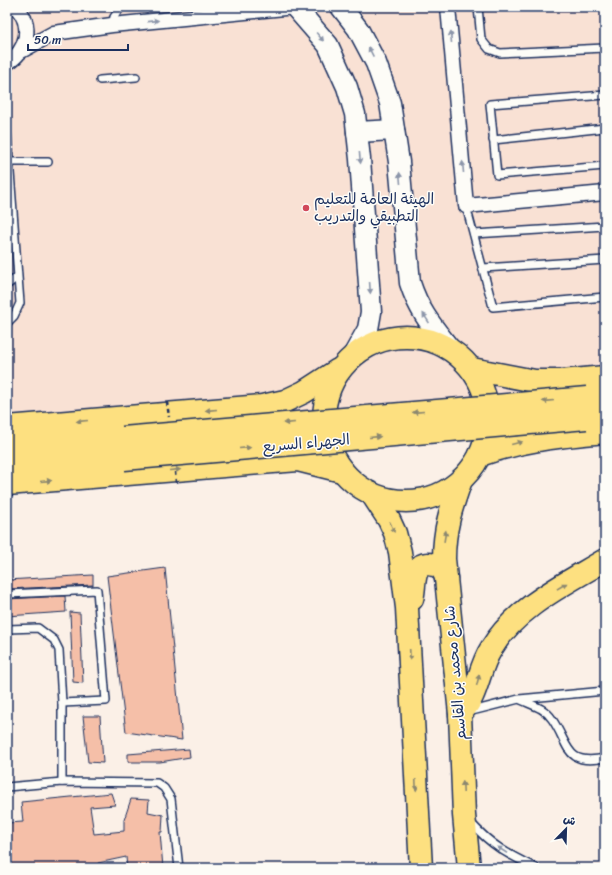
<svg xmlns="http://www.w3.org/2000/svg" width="612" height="875" viewBox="0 0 612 875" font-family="Sriracha,'Playpen Sans Arabic',sans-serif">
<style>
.built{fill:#f9e1d4}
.building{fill:#f5bfa8;stroke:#1b2f5e}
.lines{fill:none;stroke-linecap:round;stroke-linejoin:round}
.lane-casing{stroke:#1b2f5e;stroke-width:10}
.street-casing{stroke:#1b2f5e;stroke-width:17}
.secondary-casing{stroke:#1b2f5e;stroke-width:23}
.primary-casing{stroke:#1b2f5e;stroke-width:25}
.highway-casing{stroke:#1b2f5e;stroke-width:25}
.lane{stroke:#fdfcf7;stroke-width:7}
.street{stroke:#fdfcf7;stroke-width:14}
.secondary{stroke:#fdfcf7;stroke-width:20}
.primary{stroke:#fde080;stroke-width:22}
.highway{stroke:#fde080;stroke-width:22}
.highway-bridge-casing{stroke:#1b2f5e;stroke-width:25;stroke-linecap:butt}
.path-bridge{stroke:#1b2f5e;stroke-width:2.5;stroke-dasharray:4 3;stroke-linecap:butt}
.highway-bridge{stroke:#fde080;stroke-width:22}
.oneway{fill:#8c96aa}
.oneway2{fill:#8c886f}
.poi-dot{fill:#d1495b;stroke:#fdfcf7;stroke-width:1.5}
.labels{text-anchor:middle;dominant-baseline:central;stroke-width:3;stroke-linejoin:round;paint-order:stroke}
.poi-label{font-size:15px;fill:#1b2f5e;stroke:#fdfcf7;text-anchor:start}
.street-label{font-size:15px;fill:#1b2f5e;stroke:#fdfcf7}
</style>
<rect width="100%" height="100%" fill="#fbf0e7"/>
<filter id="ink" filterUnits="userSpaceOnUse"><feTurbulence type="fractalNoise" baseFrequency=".025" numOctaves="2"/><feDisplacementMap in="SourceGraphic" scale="8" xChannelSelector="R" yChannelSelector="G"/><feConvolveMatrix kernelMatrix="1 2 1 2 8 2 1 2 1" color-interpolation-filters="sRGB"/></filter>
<g filter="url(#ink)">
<path class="built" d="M7,7H605V410L7,459Z"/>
<g class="building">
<path d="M165,568L182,740L126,732L107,576Z"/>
<path d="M93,575V585L7,589V580Z"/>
<path d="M65,596L66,612L7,616V599Z"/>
<path d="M70,612L80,613L83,683L73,682Z"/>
<path d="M83,716H100L103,763L88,762Z"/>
<path d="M189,749L190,757L160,762H128V754Z"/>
<path d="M111,793L115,805L90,807L94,834L124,831V820L131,799L149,800L148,812L163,815L162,832H160L163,868H127L126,857L98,863L97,868H7V823L23,822L21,802Z"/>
</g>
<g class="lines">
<defs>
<g id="lane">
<path d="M478,7L481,39L489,49L500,53L605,48"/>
<path d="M112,25L114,17L121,7"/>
<path d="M100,80L136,77"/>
<path d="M605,95L490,104L497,175L605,166"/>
<path d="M7,133L20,303L14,316L7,323"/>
<path d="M493,140L605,128"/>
<path d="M7,162H48"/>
<path d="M466,206L493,307L605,297"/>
<path d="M474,234L605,226"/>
<path d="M483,268L605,260"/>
<path d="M7,285L17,277"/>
<path d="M7,594L97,590L106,701L62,703"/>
<path d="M7,629L38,628L54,640L59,650L62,703V782"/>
<path d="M521,700C532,705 545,708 552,719C570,745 564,766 605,758"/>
<path d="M468,712L519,699L605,691"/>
<path d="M7,787L62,782L157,783L164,788L171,799L179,868"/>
<path d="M470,822C492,846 507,854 536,868"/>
</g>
<g id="street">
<path d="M448,7L466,206L605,193"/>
<path d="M21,51L54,33L112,25L295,7"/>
<path d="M7,63C27,51 34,25 16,7"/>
</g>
<g id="secondary">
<path d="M295,7L328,45L347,87L355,114L360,159L371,312L368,329L354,354"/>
<path d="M341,7L358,29L376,63L390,103L399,162L410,283C419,311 432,326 450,349"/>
<path d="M357,132L394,130"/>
</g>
<g id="primary">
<circle cx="406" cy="419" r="82"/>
<path d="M472,369L535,381H562L605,377"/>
<path d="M7,427L262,406L285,401L304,392L338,370"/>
<path d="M480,455C522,440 560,436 605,432"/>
<path d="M461,480C451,508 444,529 444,559L460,714L464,815L469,868"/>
<path d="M7,484L298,460L342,471"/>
<path d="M372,494L389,520L395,533L400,552L407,608L421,868"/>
<path d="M412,599C416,587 410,559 434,565C440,566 444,571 446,578"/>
<path d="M460,714C479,695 477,671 491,649C516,607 565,584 605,560"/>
</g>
<g id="highway">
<path d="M587,398L605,396"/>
<path d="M586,418L605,416"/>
<path d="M7,448L123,438"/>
<path d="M7,469L124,459"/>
</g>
</defs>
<use href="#lane" class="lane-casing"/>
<use href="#street" class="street-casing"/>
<use href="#secondary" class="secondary-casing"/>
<use href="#primary" class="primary-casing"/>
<use href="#highway" class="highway-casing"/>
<use href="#lane" class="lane"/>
<use href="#street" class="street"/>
<use href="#secondary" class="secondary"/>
<use href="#primary" class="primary"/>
<use href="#highway" class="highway"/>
<defs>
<g id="highway-bridge">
<path d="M123,438L587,398"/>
<path d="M124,459L586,418"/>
</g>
</defs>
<use href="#highway-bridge" class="highway-bridge-casing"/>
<g class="path-bridge">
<path d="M167,402L169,417"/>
<path d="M175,472L176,483"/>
</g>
<use href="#highway-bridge" class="highway-bridge"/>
</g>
<defs><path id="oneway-solid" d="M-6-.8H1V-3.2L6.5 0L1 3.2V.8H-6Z"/></defs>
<g class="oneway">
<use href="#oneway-solid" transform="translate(153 21) rotate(-6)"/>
<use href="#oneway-solid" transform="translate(320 37) rotate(50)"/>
<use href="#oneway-solid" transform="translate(451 37) rotate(-95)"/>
<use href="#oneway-solid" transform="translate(371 52) rotate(-117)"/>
<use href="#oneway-solid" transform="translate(360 158) rotate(84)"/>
<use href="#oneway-solid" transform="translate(463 167) rotate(-95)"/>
<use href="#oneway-solid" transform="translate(400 178) rotate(-95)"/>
<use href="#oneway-solid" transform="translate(370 288) rotate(86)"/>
<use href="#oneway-solid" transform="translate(426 318) rotate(-124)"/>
<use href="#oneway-solid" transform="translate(502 850) rotate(-147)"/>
</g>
<g class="oneway2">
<use href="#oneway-solid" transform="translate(548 401) rotate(175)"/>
<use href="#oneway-solid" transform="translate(211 410) rotate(175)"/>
<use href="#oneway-solid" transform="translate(418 412) rotate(175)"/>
<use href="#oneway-solid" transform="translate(82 421) rotate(175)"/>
<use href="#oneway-solid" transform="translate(289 423) rotate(175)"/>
<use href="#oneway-solid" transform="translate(375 437) rotate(-5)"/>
<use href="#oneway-solid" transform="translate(517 443) rotate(-14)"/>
<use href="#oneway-solid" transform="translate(245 448) rotate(-5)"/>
<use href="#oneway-solid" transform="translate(175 470) rotate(-5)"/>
<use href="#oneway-solid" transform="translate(46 481) rotate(-5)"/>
<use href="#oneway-solid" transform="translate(392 527) rotate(66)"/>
<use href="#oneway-solid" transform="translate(445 536) rotate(-81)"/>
<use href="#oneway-solid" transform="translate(562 586) rotate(-31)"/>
<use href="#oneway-solid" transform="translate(410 655) rotate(87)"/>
<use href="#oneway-solid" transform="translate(478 680) rotate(-76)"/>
<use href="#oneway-solid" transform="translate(416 785) rotate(87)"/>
<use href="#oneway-solid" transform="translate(463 787) rotate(-92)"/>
</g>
</g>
<circle class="poi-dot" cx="306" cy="208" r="4"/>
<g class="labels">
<g class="poi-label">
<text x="314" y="199">الهيئة العامة للتعليم<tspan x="314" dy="17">التطبيقي والتدريب</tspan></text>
</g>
<g class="street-label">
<text transform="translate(306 443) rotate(-5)">الجهراء السريع</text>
<text transform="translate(455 673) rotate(-95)">شارع محمد بن القاسم</text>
</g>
</g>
<rect width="612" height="875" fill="none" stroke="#fdfcf7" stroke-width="24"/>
<rect x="12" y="12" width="588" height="851" fill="none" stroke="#1b2f5e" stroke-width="1.5" filter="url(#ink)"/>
<g transform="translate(566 829) rotate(23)" stroke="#fdfcf7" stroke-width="3" paint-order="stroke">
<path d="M0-3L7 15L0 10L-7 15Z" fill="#1b2f5e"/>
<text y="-6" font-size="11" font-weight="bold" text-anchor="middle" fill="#1b2f5e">ش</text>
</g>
<path d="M28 44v6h100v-6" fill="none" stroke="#1b2f5e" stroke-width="2"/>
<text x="34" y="44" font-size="12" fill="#1b2f5e" stroke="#fdfcf7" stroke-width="3" paint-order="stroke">50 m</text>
</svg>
